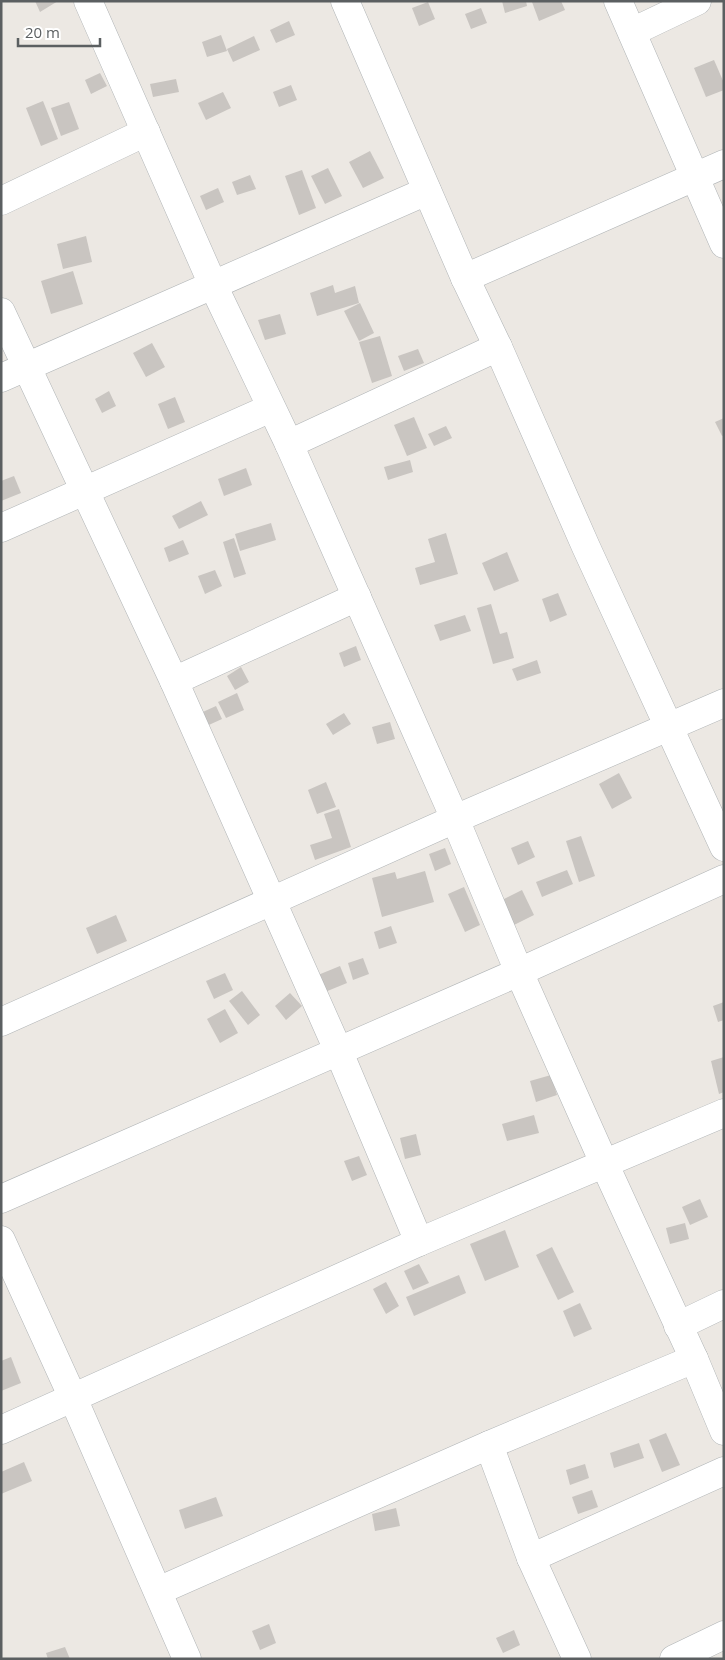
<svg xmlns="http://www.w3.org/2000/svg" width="725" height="1660" viewBox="0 0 725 1660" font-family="'Open Sans',sans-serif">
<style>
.building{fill:#c9c5c1}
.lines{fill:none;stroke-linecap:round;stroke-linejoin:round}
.minor-casing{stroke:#b0b4b6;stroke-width:29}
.minor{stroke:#fff;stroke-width:28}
</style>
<rect width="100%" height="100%" fill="#ece8e3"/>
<g class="building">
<path d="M35,1H58L40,12Z"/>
<path d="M502,1H526L527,6L505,13Z"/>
<path d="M535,1H561L565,10L539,21L532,2Z"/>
<path d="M428,2L435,19L419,26L412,8Z"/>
<path d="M481,8L487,23L471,29L465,14Z"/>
<path d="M289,21L295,35L276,43L270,30Z"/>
<path d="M221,35L227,51L207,57L202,42Z"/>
<path d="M254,36L260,50L233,62L227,49Z"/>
<path d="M714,60L724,83V90L706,97L694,68Z"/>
<path d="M100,73L107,86L91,94L85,80Z"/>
<path d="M176,79L179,92L153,97L150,84Z"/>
<path d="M291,85L297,100L279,107L273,92Z"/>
<path d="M223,92L231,108L206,120L198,103Z"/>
<path d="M43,101L58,139L41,146L26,108Z"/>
<path d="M69,102L79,129L61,136L51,108Z"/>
<path d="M370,151L384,178L363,188L349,162Z"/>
<path d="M328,168L342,196L325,204L311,176Z"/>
<path d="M302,170L316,208L299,215L285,176Z"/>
<path d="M250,175L256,189L237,195L232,182Z"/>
<path d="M218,188L224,202L206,210L200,196Z"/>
<path d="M86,236L92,262L63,269L57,244Z"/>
<path d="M73,271L83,304L51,314L41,281Z"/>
<path d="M333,285L335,293L355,286L359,303L317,316L310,293Z"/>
<path d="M360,303L374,333L359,341L344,311Z"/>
<path d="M280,314L286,334L265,340L258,320Z"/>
<path d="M380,336L392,376L372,383L359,342Z"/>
<path d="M152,343L165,367L146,377L133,353Z"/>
<path d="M418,349L424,363L404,371L398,356Z"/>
<path d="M109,391L116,406L102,413L95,399Z"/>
<path d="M175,397L185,422L168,429L158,404Z"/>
<path d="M414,417L427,448L407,456L394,425Z"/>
<path d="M724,418V435L722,436L715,422Z"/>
<path d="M446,426L452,438L434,446L428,434Z"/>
<path d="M410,460L413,472L388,480L384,467Z"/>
<path d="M246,468L252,485L224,496L218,479Z"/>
<path d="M14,476L21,493L1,501V481Z"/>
<path d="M201,501L208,515L179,529L172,516Z"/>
<path d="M271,523L276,540L240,551L235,534Z"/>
<path d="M446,533L458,574L420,585L415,568L435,562L428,539Z"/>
<path d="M234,538L246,574L234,578L223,542Z"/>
<path d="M183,540L189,554L169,562L164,548Z"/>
<path d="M507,552L519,581L494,591L482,563Z"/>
<path d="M215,570L222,586L205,594L198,576Z"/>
<path d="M558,593L567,615L550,622L542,599Z"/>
<path d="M491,604L500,634L507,632L514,658L493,664L477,608Z"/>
<path d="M465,615L471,631L440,641L434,625Z"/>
<path d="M356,646L361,660L344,667L339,653Z"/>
<path d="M537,660L541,673L517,681L512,669Z"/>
<path d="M241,667L249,682L235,690L227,676Z"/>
<path d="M237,693L244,710L226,718L218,702Z"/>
<path d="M216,706L222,719L200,729L194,716Z"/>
<path d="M344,713L351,724L333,735L326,724Z"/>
<path d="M390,722L395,739L377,744L372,727Z"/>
<path d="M619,773L632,798L612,809L599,784Z"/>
<path d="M326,782L336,807L317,814L308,790Z"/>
<path d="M339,809L351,847L315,860L310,845L332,838L324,814Z"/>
<path d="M581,836L595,876L579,882L566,841Z"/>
<path d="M528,841L535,857L518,865L511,848Z"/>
<path d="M445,848L451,864L435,871L429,854Z"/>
<path d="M567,870L573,884L542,897L536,882Z"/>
<path d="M425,871L434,902L382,917L372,878L395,872L397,879Z"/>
<path d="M464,887L480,925L465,932L448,894Z"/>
<path d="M522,890L534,915L514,925L502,900Z"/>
<path d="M116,915L127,941L97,954L86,928Z"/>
<path d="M391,926L397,943L379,949L374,932Z"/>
<path d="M363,958L369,974L353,980L348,963Z"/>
<path d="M340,966L347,983L325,992L318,975Z"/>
<path d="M225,973L233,990L214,999L206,981Z"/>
<path d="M242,991L260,1015L248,1025L229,1001Z"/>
<path d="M290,993L302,1006L286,1020L275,1006Z"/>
<path d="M724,1002V1020L718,1022L713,1006Z"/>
<path d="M225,1009L238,1033L220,1043L207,1019Z"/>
<path d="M724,1057V1092L719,1094L711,1061Z"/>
<path d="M551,1075L557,1095L536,1102L530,1081Z"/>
<path d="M534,1115L539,1133L507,1141L502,1124Z"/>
<path d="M416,1134L421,1155L405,1159L400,1138Z"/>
<path d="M359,1156L367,1175L352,1181L344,1161Z"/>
<path d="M700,1199L708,1217L690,1225L682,1207Z"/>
<path d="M685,1223L689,1239L670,1244L666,1228Z"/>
<path d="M505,1230L519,1267L485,1281L470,1244Z"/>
<path d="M552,1247L574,1292L558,1300L536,1255Z"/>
<path d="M419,1264L429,1283L413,1290L404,1271Z"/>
<path d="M459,1275L466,1293L414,1316L406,1297Z"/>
<path d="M386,1282L399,1306L386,1314L373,1289Z"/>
<path d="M580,1303L592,1329L574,1337L563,1311Z"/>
<path d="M11,1357L21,1383L1,1391V1361Z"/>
<path d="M666,1433L680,1465L662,1472L649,1440Z"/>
<path d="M639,1443L644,1458L614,1468L610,1453Z"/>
<path d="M24,1462L32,1481L1,1494V1472Z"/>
<path d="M585,1464L589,1478L570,1485L566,1470Z"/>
<path d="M592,1490L598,1507L578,1514L572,1497Z"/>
<path d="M216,1497L223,1516L185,1529L179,1510Z"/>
<path d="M396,1508L400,1526L375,1531L372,1514Z"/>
<path d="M269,1624L276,1643L260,1650L252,1631Z"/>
<path d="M514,1630L520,1645L503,1653L496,1638Z"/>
<path d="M65,1647L70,1659H48L46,1653Z"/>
</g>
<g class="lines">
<defs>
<g id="minor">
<path d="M88,1L213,285L289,444L455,819L519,972L604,1163L694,1359L724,1431"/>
<path d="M345,1L465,278L498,347L586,547L724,847"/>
<path d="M618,1L724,244"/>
<path d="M632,32L697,1"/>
<path d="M1,201L146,132"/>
<path d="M465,278L724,164"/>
<path d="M1,312L174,681L338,1050L419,1242"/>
<path d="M1,378L427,191"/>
<path d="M289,444L498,347"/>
<path d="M1,528L271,408"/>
<path d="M174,681L357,597"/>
<path d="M1,1022L455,819L724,703"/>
<path d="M1,1199L519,972L724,879"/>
<path d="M1,1240L73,1398L187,1659"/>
<path d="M678,1326L724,1304"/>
<path d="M1,1430L419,1242L724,1113"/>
<path d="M489,1445L531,1558L577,1659"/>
<path d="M531,1558L724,1471"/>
<path d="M158,1591L489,1445L694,1359"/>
<path d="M674,1659L724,1635"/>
</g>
</defs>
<use href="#minor" class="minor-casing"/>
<use href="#minor" class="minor"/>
</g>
<rect width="725" height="1660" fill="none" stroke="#5b5f61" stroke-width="5"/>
<path d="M18 38v8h82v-8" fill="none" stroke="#5b5f61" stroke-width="2.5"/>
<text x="25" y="38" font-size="15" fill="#5b5f61" stroke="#ffffff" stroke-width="4" paint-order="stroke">20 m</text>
</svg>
